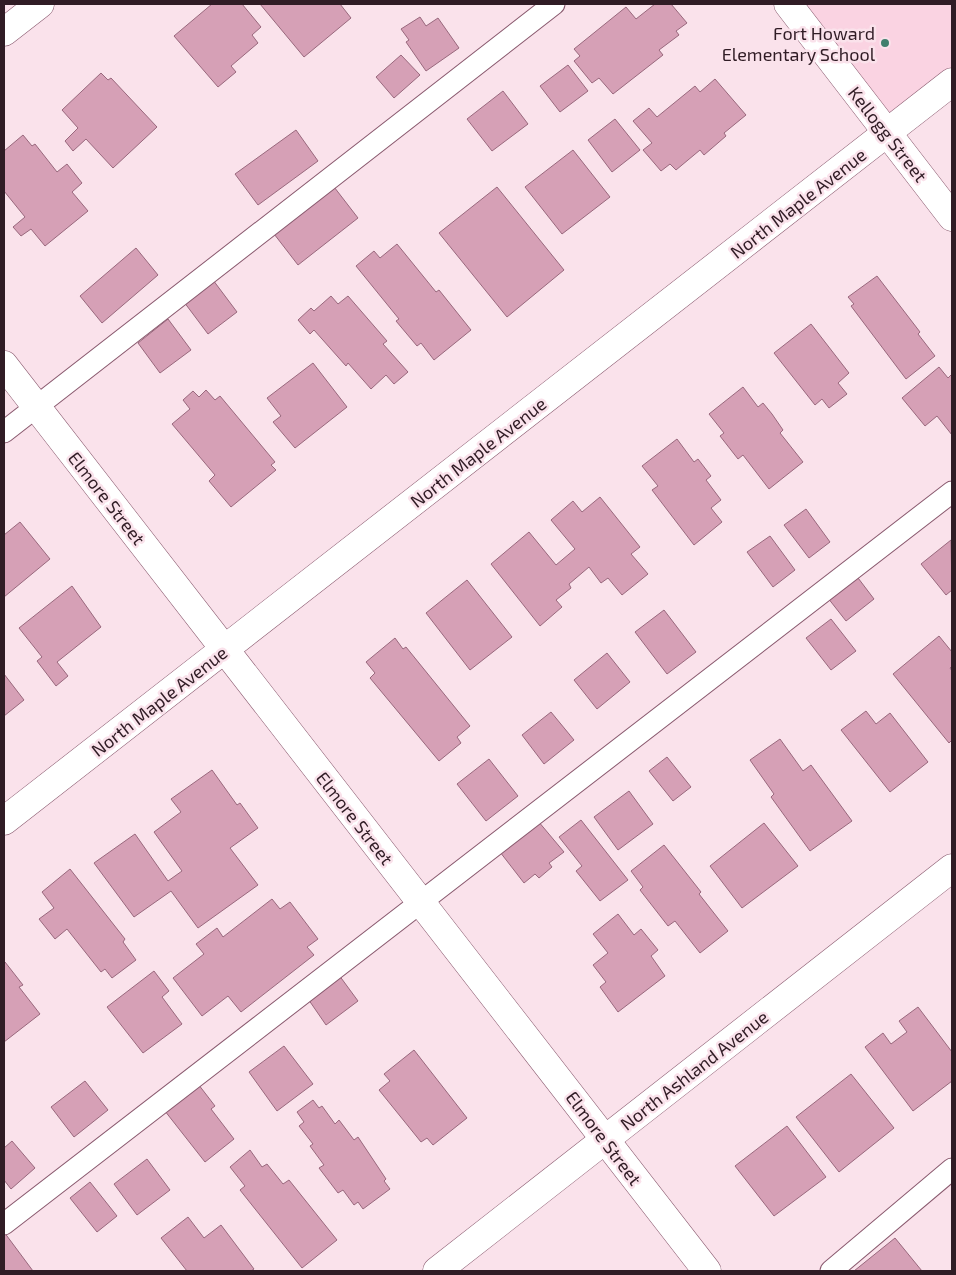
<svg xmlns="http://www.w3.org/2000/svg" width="956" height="1275" viewBox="0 0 956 1275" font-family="'Exo 2',sans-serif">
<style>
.built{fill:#fad3e2}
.building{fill:#d6a0b6;stroke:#99687d}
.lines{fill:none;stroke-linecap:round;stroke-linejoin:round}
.lane-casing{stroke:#8a5a6f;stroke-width:23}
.street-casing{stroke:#8a5a6f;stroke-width:29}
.secondary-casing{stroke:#8a5a6f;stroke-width:29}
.lane{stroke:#fff;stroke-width:21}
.street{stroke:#fff;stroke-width:28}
.secondary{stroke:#fff;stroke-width:28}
.poi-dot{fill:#407f6d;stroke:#fae2eb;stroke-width:2}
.labels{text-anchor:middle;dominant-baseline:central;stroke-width:5;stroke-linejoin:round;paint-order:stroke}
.poi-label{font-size:18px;fill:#301c25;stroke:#fae2eb;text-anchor:end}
.street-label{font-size:18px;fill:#301c25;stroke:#fae2eb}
</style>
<rect width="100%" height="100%" fill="#fae2eb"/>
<path class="built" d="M788,4H952V82L888,133Z"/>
<g class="building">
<path d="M212,4H242L261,27L252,35L258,43L231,66L236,72L218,87L174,36Z"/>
<path d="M260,4H340L351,18L304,57Z"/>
<path d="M655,4H671L687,23L676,31L679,35L659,50L663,55L613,94L599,78L592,83L574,61L580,56L574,49L626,7L636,19Z"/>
<path d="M420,17L426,26L438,18L459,48L426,71L406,42L409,40L401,29Z"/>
<path d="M401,55L420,75L394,98L376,77Z"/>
<path d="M568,65L588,91L560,112L540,86Z"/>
<path d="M101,73L108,80L111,78L157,127L113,168L86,139L73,151L65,141L78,128L62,110Z"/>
<path d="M715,79L746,115L724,133L726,136L704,155L700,150L676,170L670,164L661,171L643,150L652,143L633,121L649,108L657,117L695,86L700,92Z"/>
<path d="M503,91L528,124L492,151L467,119Z"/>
<path d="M615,119L640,150L612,172L588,140Z"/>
<path d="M296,130L318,161L258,205L235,174Z"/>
<path d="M23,135L32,146L35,144L57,172L67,164L82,183L72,192L88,211L45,246L31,229L21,236L13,227L25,217L4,191V151Z"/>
<path d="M573,150L610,197L562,234L525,187Z"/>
<path d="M331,183L358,218L298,265L271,230Z"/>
<path d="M497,187L564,270L507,317L439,233Z"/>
<path d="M397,244L436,292L439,290L471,330L434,360L421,343L417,346L396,321L399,319L356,266L374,251L380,258Z"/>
<path d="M136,248L158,275L102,323L80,296Z"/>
<path d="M877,276L920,332L918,334L935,356L906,379L851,306L854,304L848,297Z"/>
<path d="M213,280L237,312L208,334L184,302Z"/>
<path d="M331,296L338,304L348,296L387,341L383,344L408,372L394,384L386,375L371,389L348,363L346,366L314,330L310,334L298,320L311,308L314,311Z"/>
<path d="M168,319L191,350L160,373L138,343Z"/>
<path d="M811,324L849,373L838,383L847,394L829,408L822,399L815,405L774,353Z"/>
<path d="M313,363L347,407L295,448L273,422L281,416L267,398Z"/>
<path d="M939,367L948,378L952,374V435L937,416L925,426L902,398Z"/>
<path d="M743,387L758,407L763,403L772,414L783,430L780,433L803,462L769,489L743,455L738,459L720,436L724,433L709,414Z"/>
<path d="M206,390L215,400L220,396L275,462L271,465L276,470L231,507L209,481L215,475L172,424L190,409L183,400L193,391L199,397Z"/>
<path d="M677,439L694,462L698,459L711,476L706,480L721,500L711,508L722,522L694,545L652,490L658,486L642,466Z"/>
<path d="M600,497L640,547L631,554L648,574L622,595L608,578L601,583L589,567L569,584L571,588L556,600L562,607L540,626L491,564L529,532L556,565L575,549L551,520L573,501L582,512Z"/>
<path d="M806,509L830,542L809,558L784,525Z"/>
<path d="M20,522L50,559L4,597V535Z"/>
<path d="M770,536L795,570L773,587L747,552Z"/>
<path d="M951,540L952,590L946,595L921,564Z"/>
<path d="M852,570L874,599L846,621L824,593Z"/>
<path d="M467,580L512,637L470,670L426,613Z"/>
<path d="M72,586L101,627L57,662L68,676L56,686L37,661L42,657L19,628Z"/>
<path d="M664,610L696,652L667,674L635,632Z"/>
<path d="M831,619L856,651L831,670L806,638Z"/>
<path d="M939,636L952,652V666L950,668L952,671V740L949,743L893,674Z"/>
<path d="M395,638L403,649L406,647L470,726L457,737L461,743L439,761L370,678L375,673L366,662Z"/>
<path d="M607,653L630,682L597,709L574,680Z"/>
<path d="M4,674L24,700L4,716Z"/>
<path d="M866,711L876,724L890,713L928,762L890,792L841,730Z"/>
<path d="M551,712L574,740L544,764L522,735Z"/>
<path d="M780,739L803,771L811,765L852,821L810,851L771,797L774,794L750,760Z"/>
<path d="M667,757L691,787L673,801L649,771Z"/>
<path d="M489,759L518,796L486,821L457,784Z"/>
<path d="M212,770L237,805L240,803L258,828L230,848L258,885L198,928L171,891L134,917L94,863L135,834L168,881L182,871L154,832L181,812L171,799Z"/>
<path d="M629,791L653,824L618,850L594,817Z"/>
<path d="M581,820L628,880L600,901L576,871L582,866L559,837Z"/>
<path d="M538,821L564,852L549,863L552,867L539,878L535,874L524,883L500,852Z"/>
<path d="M764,823L798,866L742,908L710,866Z"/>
<path d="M664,845L701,892L699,894L728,931L700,953L675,921L668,926L640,890L643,887L631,871Z"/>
<path d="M70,869L125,939L123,942L136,960L112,978L105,969L101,972L67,929L55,939L39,919L54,908L42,892Z"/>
<path d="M272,899L280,909L290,902L318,939L307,947L314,955L241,1012L228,996L202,1016L173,978L204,954L196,944L217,928L223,937Z"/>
<path d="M618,914L634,935L641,929L658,950L651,956L665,976L618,1012L600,987L606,982L593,965L608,953L593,934Z"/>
<path d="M5,962L23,985L19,987L40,1014L4,1042V963Z"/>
<path d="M154,971L169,991L162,997L182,1024L143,1053L107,1007Z"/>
<path d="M336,971L358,1001L326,1025L304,993Z"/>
<path d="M918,1007L952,1052V1081L913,1111L865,1047L883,1033L891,1044L907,1032L899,1021Z"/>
<path d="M284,1046L313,1084L277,1111L249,1072Z"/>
<path d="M414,1050L467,1118L433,1145L427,1138L421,1142L379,1090L390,1081L384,1074Z"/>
<path d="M851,1074L894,1128L839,1172L796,1117Z"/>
<path d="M195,1080L215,1106L211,1109L234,1139L205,1162L161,1106Z"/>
<path d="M85,1081L108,1110L74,1137L51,1107Z"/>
<path d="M313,1100L319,1108L322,1106L335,1124L339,1120L354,1140L358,1137L386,1179L384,1181L390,1189L363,1209L358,1202L354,1205L343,1190L338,1193L319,1168L324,1165L310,1146L313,1144L299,1126L304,1122L297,1112Z"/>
<path d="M787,1126L826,1177L774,1216L735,1166Z"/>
<path d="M12,1141L35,1168L11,1189L4,1180V1148Z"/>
<path d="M250,1150L262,1167L267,1164L283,1184L289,1180L337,1240L302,1268L240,1190L245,1186L230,1167Z"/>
<path d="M147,1159L170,1190L137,1215L114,1184Z"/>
<path d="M90,1182L117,1216L97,1232L70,1198Z"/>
<path d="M188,1217L204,1238L221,1225L254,1269L251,1271H187L161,1238Z"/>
<path d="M4,1232L33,1271H4Z"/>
<path d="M895,1238L922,1271H854Z"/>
</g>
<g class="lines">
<defs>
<g id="lane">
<path d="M4,432L554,4"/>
<path d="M4,1224L952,492"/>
<path d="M831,1271L952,1169"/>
</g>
<g id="street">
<path d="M788,4L952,217"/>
<path d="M4,32L40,4"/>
<path d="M4,365L707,1271"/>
<path d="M4,821L952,82"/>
</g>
<path id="secondary" d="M437,1271L952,868"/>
</defs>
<use href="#lane" class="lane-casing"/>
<use href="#street" class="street-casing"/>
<use href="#secondary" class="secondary-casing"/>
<use href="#lane" class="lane"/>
<use href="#street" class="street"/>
<use href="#secondary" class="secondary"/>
</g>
<circle class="poi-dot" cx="885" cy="43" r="5"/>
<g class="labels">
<g class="poi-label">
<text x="875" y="33">Fort Howard<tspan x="875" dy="21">Elementary School</tspan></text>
</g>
<g class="street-label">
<text transform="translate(888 134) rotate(52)">Kellogg Street</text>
<text transform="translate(798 203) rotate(-38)">North Maple Avenue</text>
<text transform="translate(478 452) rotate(-38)">North Maple Avenue</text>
<text transform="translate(107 498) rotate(52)">Elmore Street</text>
<text transform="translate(159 701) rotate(-38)">North Maple Avenue</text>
<text transform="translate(355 818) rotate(52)">Elmore Street</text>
<text transform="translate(694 1070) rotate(-38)">North Ashland Avenue</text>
<text transform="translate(604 1138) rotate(53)">Elmore Street</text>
</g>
</g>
<rect width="956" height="1275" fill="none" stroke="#301c25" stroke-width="10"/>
</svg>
